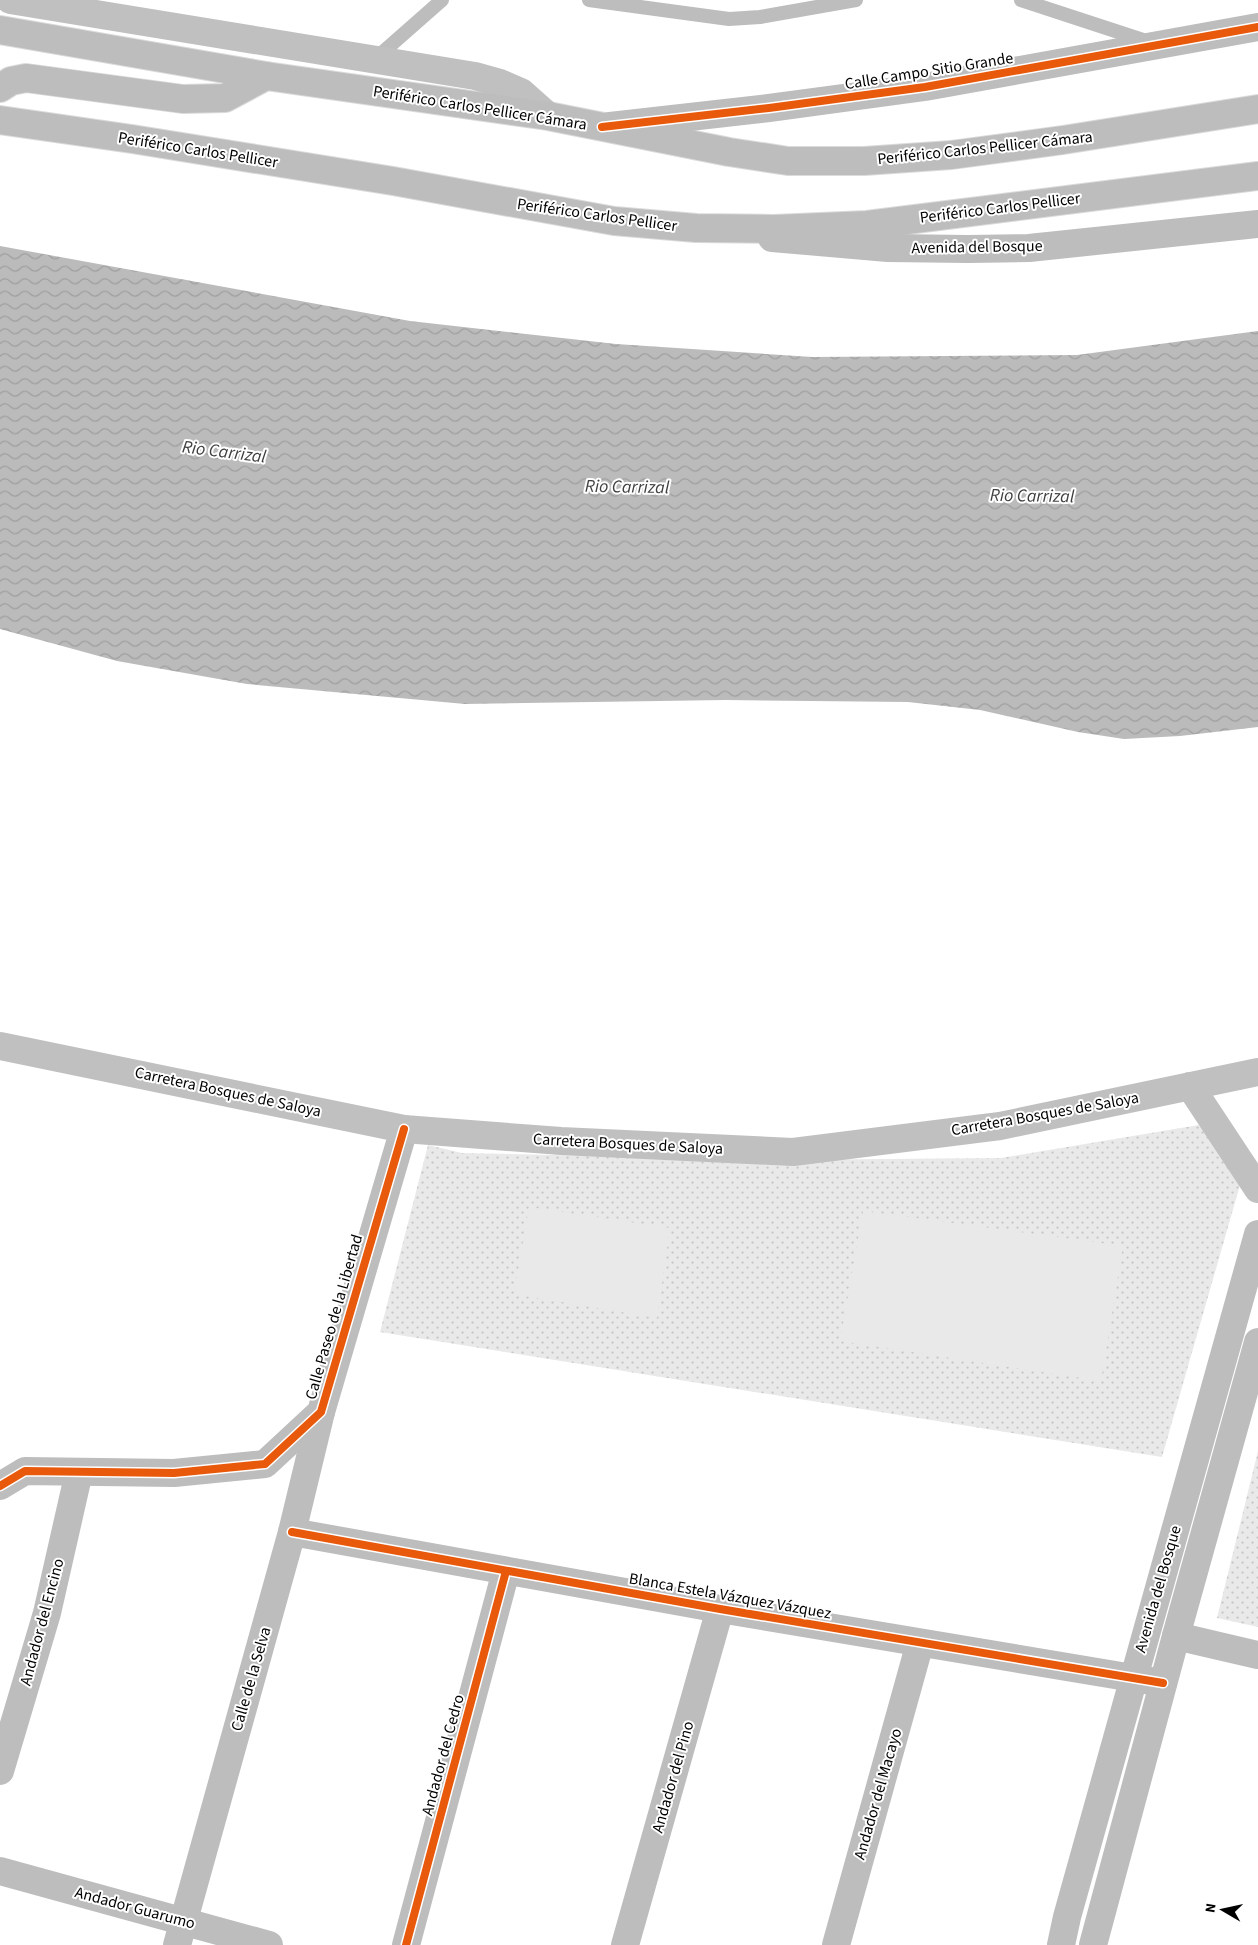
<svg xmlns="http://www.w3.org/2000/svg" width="1258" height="1945" viewBox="0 0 1258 1945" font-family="'Source Sans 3',sans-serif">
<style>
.park{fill:url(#park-dots)}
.garden{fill:#e9e9e9}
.water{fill:url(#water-waves)}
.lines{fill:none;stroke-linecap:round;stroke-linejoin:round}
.primary-casing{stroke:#dbdbdb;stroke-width:30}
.service{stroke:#bdbdbd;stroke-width:14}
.minor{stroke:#bdbdbd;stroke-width:28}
.tertiary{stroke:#bdbdbd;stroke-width:28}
.secondary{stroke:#c0c0c0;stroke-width:28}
.primary{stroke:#bdbdbd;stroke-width:28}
.cycleway-casing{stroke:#fff;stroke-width:11}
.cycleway{stroke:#e8590c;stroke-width:8}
.labels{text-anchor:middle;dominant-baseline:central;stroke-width:4;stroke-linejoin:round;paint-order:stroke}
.street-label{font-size:16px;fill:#000;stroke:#fff}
.water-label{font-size:18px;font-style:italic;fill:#3f3f3f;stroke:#fff}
</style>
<defs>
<pattern id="park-dots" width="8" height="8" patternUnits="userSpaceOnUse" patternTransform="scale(1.25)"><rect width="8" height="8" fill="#e9e9e9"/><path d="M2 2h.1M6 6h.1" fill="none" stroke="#c6c6c6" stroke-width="1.8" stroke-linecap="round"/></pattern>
<pattern id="water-waves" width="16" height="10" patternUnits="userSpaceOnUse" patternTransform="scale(1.25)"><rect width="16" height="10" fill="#bbb"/><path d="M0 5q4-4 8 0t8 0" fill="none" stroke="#9f9f9f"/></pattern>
</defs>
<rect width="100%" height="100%" fill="#fff"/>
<g class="park">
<path d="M1199,1125L1220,1152L1240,1185L1162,1457L380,1332L428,1145L462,1153L770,1160L1001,1158Z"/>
<path d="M1258,1451V1627L1217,1618Z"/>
</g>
<g class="garden">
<path d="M529,1207L670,1228L657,1318L514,1294Z"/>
<path d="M863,1211L1123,1246L1101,1381L840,1341Z"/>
</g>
<path class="water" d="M0,246L410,321L616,344L812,357L1077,355L1258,331V727L1180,736L1124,739L1078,732L980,710L908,702L725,700L465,704L247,684L117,661L0,629Z"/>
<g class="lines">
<defs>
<g id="primary">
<path d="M0,30L266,76L548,116L729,152L788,161H864L951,155L1063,140L1258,109"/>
<path d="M0,88L11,81L26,78L183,99L225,98L266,76"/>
<path d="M0,120L132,139L393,181L614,221L696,228L774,229L867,225L1258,176"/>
</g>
</defs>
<use href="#primary" class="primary-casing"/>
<g class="service">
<path d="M589,0L729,19L760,17L856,0"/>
<path d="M1021,0L1146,41"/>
<path d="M375,59L442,0"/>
</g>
<g class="minor">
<path d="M292,1532L720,1609L1163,1683"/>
<path d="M1176,1636L1258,1655"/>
<path d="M0,1771L47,1613L79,1472"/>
<path d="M0,1871L269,1945"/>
<path d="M177,1945L292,1532L321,1412"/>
<path d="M406,1945L506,1571"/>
<path d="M625,1945L720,1609"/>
<path d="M836,1945L920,1643"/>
</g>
<g class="tertiary">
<path d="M610,126L769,108L925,87L1258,27"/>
<path d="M772,238L888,248L968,249L1029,248L1258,224"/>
<path d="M0,1486L25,1471L174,1473L265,1464L321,1412L404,1129"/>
<path d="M1061,1945L1067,1917L1258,1234"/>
<path d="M1093,1945L1176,1636L1258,1342"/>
</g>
<g class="secondary">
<path d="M10,0L475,76L500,83L521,92L548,116"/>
<path d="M0,1046L404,1129L561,1141L793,1152L1000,1126L1258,1072"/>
<path d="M1190,1086L1258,1189"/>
</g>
<use href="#primary" class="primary"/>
<defs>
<g id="cycleway">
<path d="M602,127L769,108L925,87L1258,27"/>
<path d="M0,1486L25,1471L174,1473L265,1464L321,1412L404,1129"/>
<path d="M292,1532L720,1609L1163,1683"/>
<path d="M406,1945L506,1571"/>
</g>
</defs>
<use href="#cycleway" class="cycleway-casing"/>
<use href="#cycleway" class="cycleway"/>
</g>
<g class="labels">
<g class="street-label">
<text transform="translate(929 71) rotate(-9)">Calle Campo Sitio Grande</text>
<text transform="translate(480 108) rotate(9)">Periférico Carlos Pellicer Cámara</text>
<text transform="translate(985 148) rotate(-6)">Periférico Carlos Pellicer Cámara</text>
<text transform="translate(198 150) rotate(9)">Periférico Carlos Pellicer</text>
<text transform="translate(1000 208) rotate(-7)">Periférico Carlos Pellicer</text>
<text transform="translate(597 215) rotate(8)">Periférico Carlos Pellicer</text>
<text transform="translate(977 247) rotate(-1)">Avenida del Bosque</text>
<text transform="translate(228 1092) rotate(12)">Carretera Bosques de Saloya</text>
<text transform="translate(1045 1114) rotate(-10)">Carretera Bosques de Saloya</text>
<text transform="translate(628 1144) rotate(3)">Carretera Bosques de Saloya</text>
<text transform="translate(334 1317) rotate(-74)">Calle Paseo de la Libertad</text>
<text transform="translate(1158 1589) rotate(-74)">Avenida del Bosque</text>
<text transform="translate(730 1596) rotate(10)">Blanca Estela Vázquez Vázquez</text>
<text transform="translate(42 1622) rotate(-75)">Andador del Encino</text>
<text transform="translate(251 1679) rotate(-74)">Calle de la Selva</text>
<text transform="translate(443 1755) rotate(-75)">Andador del Cedro</text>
<text transform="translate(673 1777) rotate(-74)">Andador del Pino</text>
<text transform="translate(878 1794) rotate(-74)">Andador del Macayo</text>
<text transform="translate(135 1908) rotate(15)">Andador Guarumo</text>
</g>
<g class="water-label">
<text transform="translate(224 452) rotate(7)">Rio Carrizal</text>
<text transform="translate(627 487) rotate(1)">Rio Carrizal</text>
<text transform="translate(1032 496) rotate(1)">Rio Carrizal</text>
</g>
</g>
<g transform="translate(1223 1910) rotate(279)" stroke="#ffffff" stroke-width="4" paint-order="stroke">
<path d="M0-4L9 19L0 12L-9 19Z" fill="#000000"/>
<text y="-8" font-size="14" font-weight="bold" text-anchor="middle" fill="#000000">N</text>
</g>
</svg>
